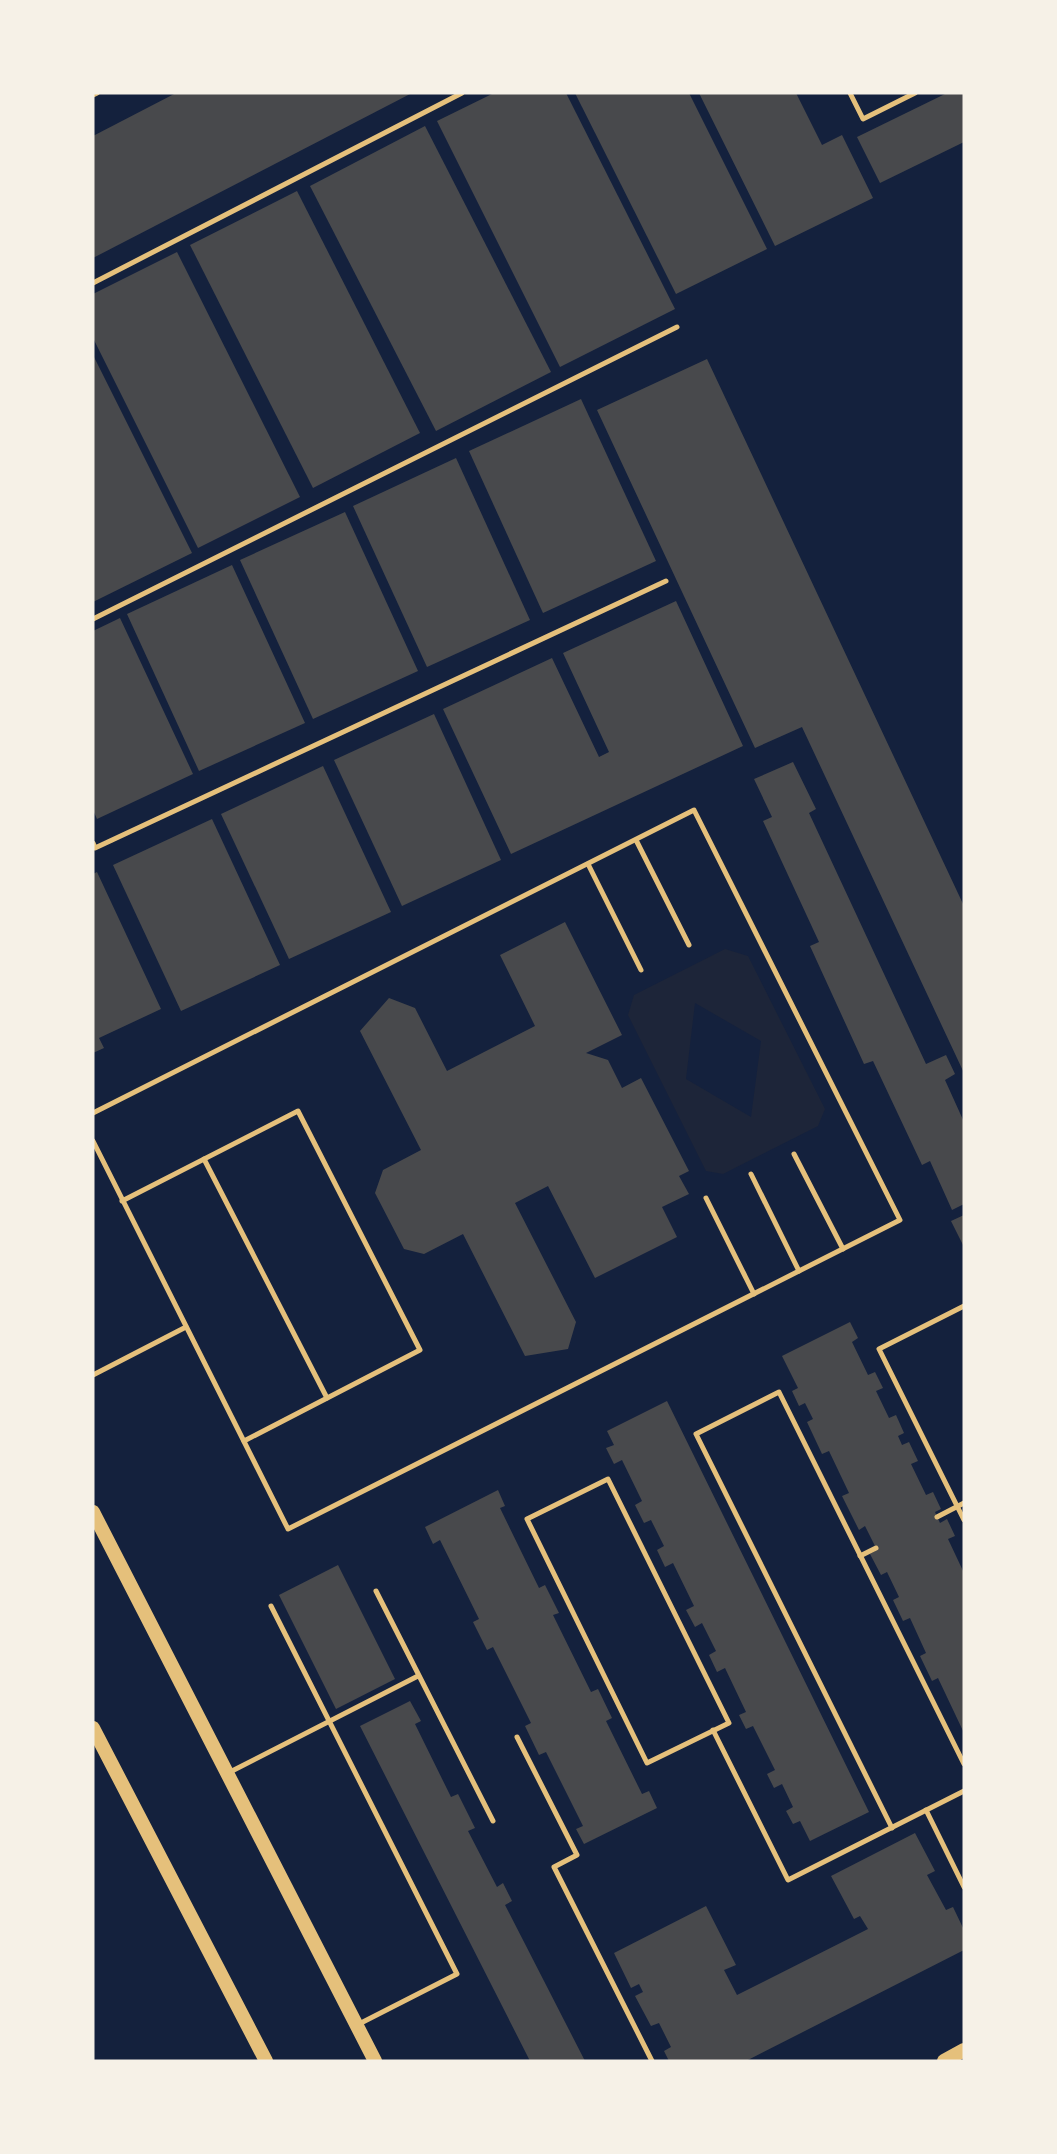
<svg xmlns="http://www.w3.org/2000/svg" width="1057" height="2154" viewBox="0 0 1057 2154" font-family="Figtree,sans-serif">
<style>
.green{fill:#1d2539;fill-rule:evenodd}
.building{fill:#48494c}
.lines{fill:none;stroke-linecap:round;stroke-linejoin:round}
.service{stroke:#e5c07b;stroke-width:5}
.secondary{stroke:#e5c07b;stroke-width:14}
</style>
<rect width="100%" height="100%" fill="#14213d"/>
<path class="green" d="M725,949L748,956L825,1109L818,1126L723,1174L706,1171L628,1015L634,995ZM695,1003L761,1041L751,1117L686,1079Z"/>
<g class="building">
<path d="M176,93H412L93,258V136Z"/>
<path d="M494,93H566L675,309L560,367L437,121Z"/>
<path d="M575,93H689L767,249L676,294Z"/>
<path d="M699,93H796L822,145L842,135L873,198L775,246Z"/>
<path d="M947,93H964V142L880,183L857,137Z"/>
<path d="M425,126L551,372L436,431L310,186Z"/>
<path d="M297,191L420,433L313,488L190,245Z"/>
<path d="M177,252L300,497L198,548L93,338V294Z"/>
<path d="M93,355L192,553L93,602Z"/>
<path d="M707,359L964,906V1073L802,727L755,748L597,410Z"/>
<path d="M581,399L656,561L543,613L469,451Z"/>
<path d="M456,458L530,620L427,667L353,506Z"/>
<path d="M345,512L418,671L313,719L240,560Z"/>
<path d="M232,565L305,723L199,771L127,614Z"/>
<path d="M676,601L743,746L511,854L443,709L552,658L599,757L609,752L563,653Z"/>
<path d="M120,618L193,774L97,819L93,810V631Z"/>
<path d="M434,714L501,860L402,906L334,760Z"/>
<path d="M793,762L816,809L809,813L926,1064L946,1055L955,1074L945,1080L964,1122V1204L952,1210L930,1161L922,1165L873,1061L864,1064L810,946L819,942L763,821L772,817L754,779Z"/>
<path d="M323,766L391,912L289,959L221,814Z"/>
<path d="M212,819L280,965L181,1011L113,865Z"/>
<path d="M97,872L161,1009L99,1038L104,1048L93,1053V874Z"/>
<path d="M565,922L622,1035L586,1053L608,1060L622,1088L641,1078L689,1171L679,1176L689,1194L662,1207L677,1237L595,1278L548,1186L515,1203L576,1322L568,1349L525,1356L463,1234L424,1254L404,1249L375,1193L383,1170L421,1150L360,1031L389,998L415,1008L447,1071L535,1026L500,955Z"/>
<path d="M964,1215V1247L951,1221Z"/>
<path d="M850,1322L858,1338L852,1342L868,1375L875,1372L883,1388L876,1391L889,1418L896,1415L904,1433L898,1436L902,1445L909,1442L918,1461L911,1464L926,1495L933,1492L941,1509L935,1512L940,1523L947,1519L955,1536L948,1539L964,1573V1733L938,1678L932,1681L920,1656L926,1653L910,1618L903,1621L893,1600L899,1597L887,1572L881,1575L870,1554L877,1550L865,1526L859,1530L842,1496L849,1493L829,1451L822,1454L807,1422L813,1419L805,1403L799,1406L792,1391L798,1388L782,1356Z"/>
<path d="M667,1401L869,1812L810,1841L800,1821L793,1824L786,1811L793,1807L782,1784L774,1788L767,1774L775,1770L753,1726L746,1729L739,1715L746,1712L725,1668L717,1672L709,1655L716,1651L702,1623L695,1627L686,1610L694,1606L673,1563L665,1567L657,1550L664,1546L651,1520L644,1523L635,1505L642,1501L622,1460L614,1464L606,1448L614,1445L607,1431Z"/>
<path d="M498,1490L505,1506L500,1508L539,1588L545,1585L559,1613L553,1615L591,1692L598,1689L612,1718L606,1721L642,1794L649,1791L657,1808L584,1844L576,1829L583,1826L546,1752L539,1755L525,1726L531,1723L493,1647L487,1650L473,1622L479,1619L440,1540L433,1544L425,1527Z"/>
<path d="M338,1565L395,1679L336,1709L279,1595Z"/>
<path d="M410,1701L421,1721L415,1724L451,1797L458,1794L475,1828L468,1831L497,1887L503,1883L512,1901L505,1905L585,2061H530L360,1726Z"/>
<path d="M915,1833L935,1871L927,1875L946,1910L953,1907L964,1930V1950L746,2061H669L664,2051L671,2047L659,2023L651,2026L635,1996L643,1992L639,1984L631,1988L614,1953L706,1906L736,1965L724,1970L737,1995L868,1929L860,1916L854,1919L831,1876Z"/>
</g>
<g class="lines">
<g class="service">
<path d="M850,93L863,119L915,93"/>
<path d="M93,95L97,93"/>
<path d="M93,283L462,93"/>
<path d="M93,619L677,327"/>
<path d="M636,840L689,945"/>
<path d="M93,843L95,848L666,581"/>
<path d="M588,864L641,970"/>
<path d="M93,1113L694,810L900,1220L288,1529L93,1141"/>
<path d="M794,1154L843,1249"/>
<path d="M204,1159L327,1398"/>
<path d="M751,1174L799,1271"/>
<path d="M706,1198L754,1294"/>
<path d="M122,1201L298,1111L420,1350L244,1441"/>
<path d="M964,1306L879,1349L964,1520"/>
<path d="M93,1375L186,1327"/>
<path d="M608,1479L729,1723L647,1763L527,1519Z"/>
<path d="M937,1517L964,1503"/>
<path d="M860,1556L876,1548"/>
<path d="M376,1591L493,1821"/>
<path d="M271,1606L457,1974L357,2025"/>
<path d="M713,1730L788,1880L964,1791"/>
<path d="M517,1737L577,1855L554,1867L652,2061"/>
<path d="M228,1773L418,1676"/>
<path d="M926,1810L964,1887"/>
<path d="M892,1828L696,1434L779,1392L964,1764"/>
</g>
<g class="secondary">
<path d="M93,1512L375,2061"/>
<path d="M93,1728L266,2061"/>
<path d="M944,2061L964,2050"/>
</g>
</g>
<rect width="1057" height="2154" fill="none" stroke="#f6f1e7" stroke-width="189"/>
</svg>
